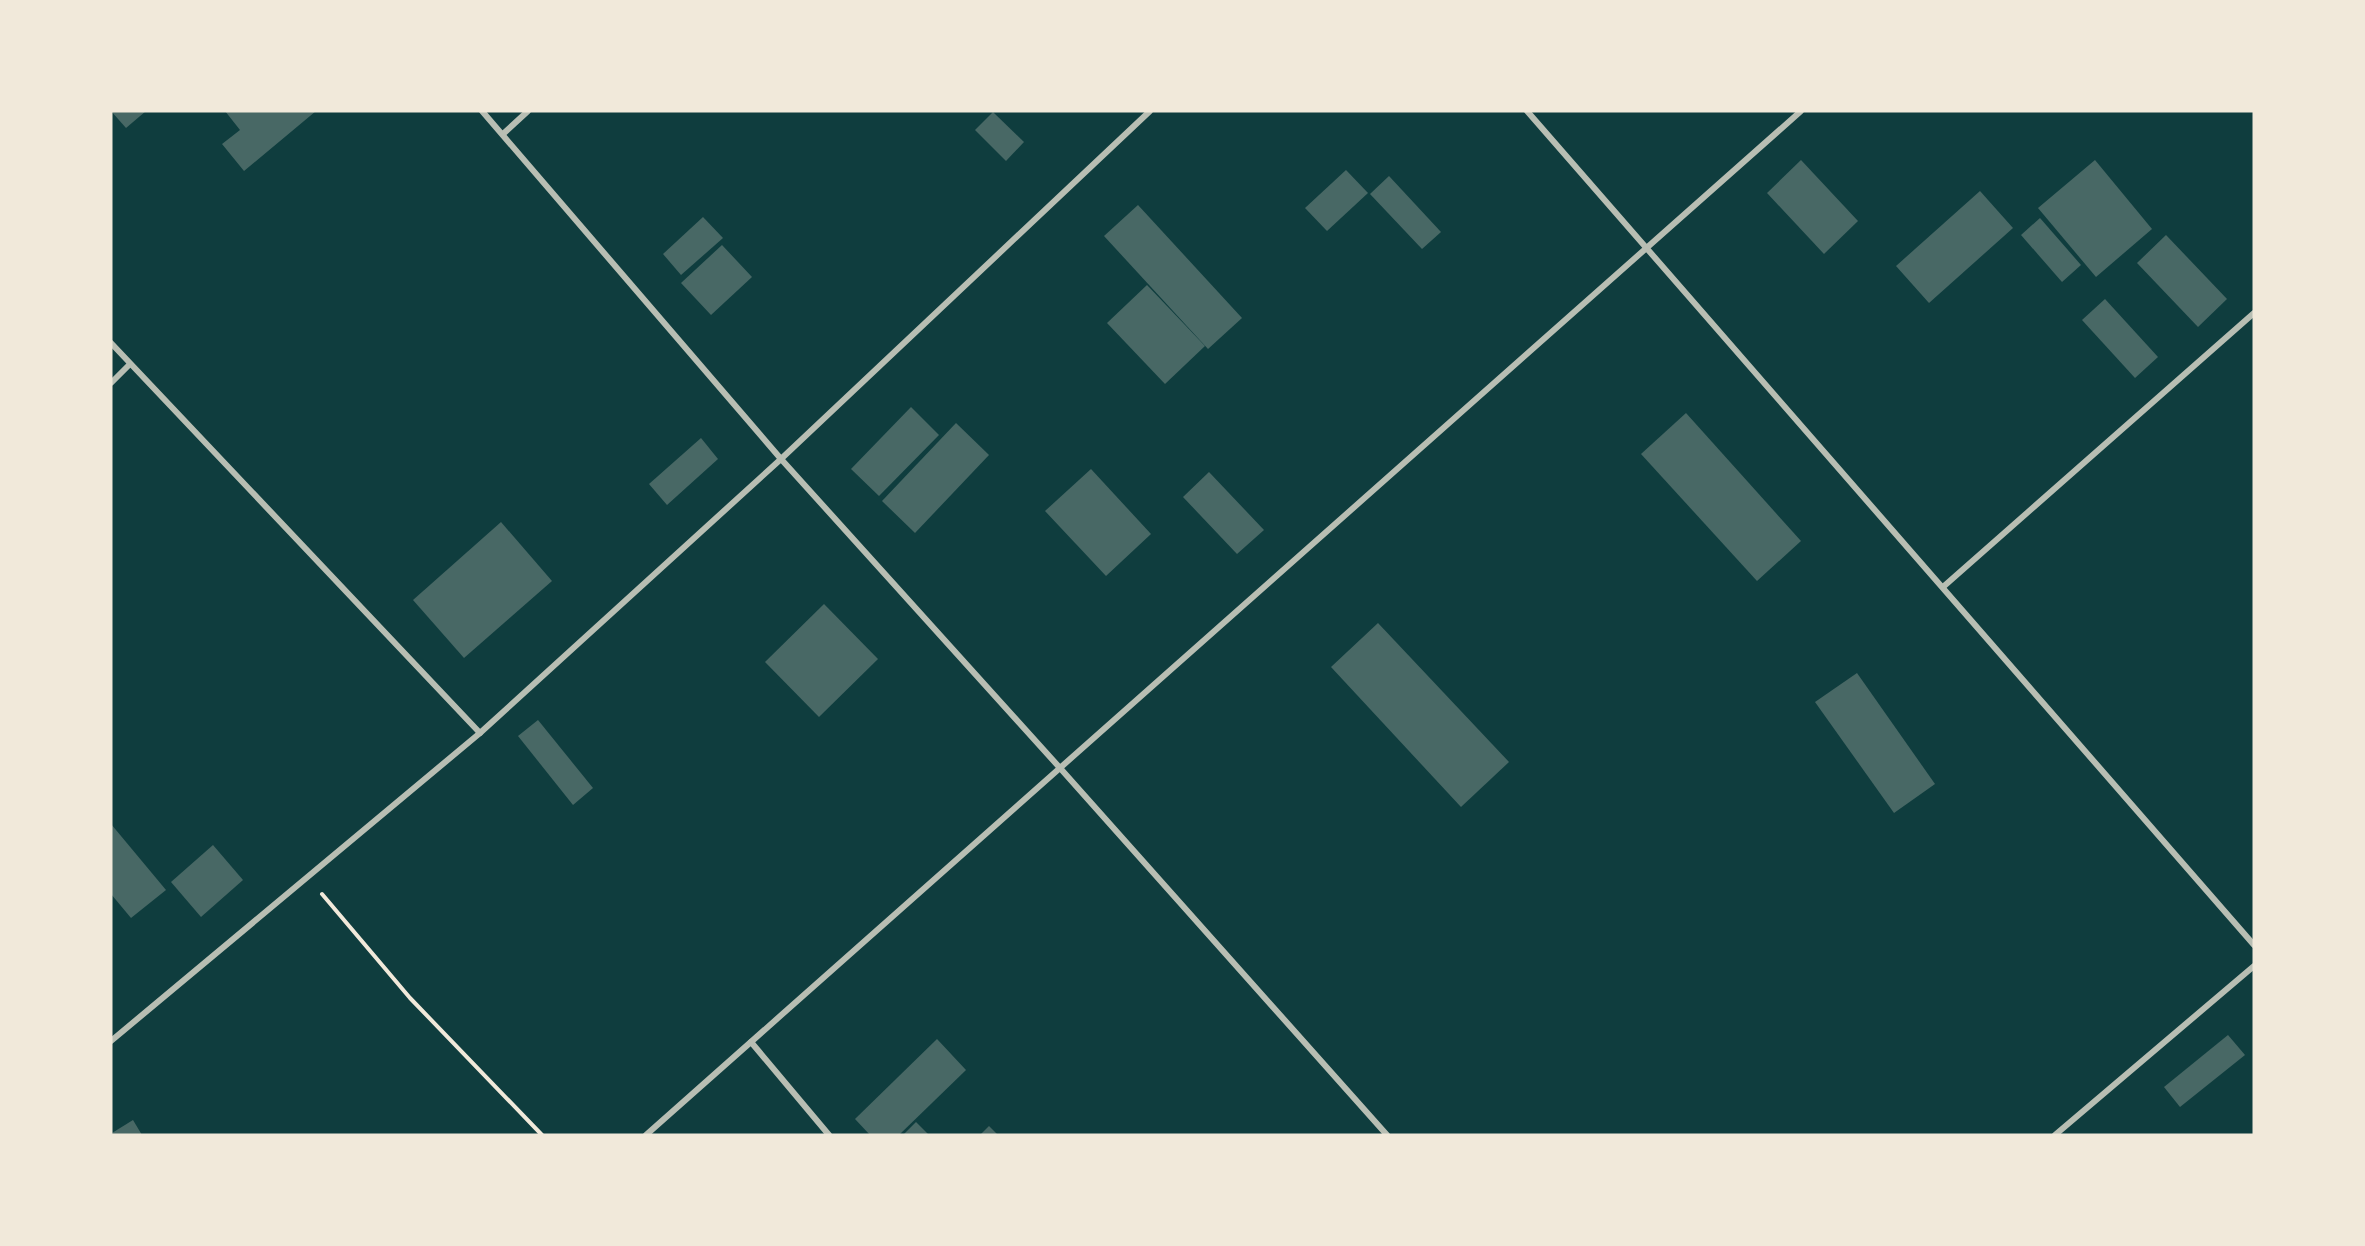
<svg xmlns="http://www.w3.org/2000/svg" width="2365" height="1246" viewBox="0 0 2365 1246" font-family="Karla,sans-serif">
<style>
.building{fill:#486865}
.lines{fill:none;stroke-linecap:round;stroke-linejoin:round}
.path{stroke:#f1e9da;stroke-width:4}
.minor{stroke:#b8beb3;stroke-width:6}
</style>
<rect width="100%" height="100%" fill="#0f3d3e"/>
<g class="building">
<path d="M111,111H146L126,128Z"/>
<path d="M225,111H316L244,171L222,144L240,130Z"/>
<path d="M993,112L1024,142L1006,161L975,130Z"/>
<path d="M1801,160L1858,221L1824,254L1767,193Z"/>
<path d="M2095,160L2152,229L2096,277L2038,208Z"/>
<path d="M1346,170L1368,193L1327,231L1305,208Z"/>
<path d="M1389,176L1441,232L1422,249L1370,194Z"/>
<path d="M1980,191L2013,228L1929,303L1896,266Z"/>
<path d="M1138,205L1242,318L1208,349L1104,236Z"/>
<path d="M703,217L723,238L681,275L663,254Z"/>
<path d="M2040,218L2081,265L2062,282L2021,235Z"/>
<path d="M2166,235L2227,299L2198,327L2137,263Z"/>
<path d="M722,245L752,277L711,315L681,283Z"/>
<path d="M1147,285L1205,346L1165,384L1107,323Z"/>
<path d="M2105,299L2158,357L2135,378L2082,320Z"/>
<path d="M911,407L939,435L879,496L851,469Z"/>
<path d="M1686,413L1801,541L1757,581L1641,454Z"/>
<path d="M956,423L989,455L915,533L882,501Z"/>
<path d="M701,438L718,459L667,505L649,484Z"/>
<path d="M1091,469L1151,534L1106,576L1045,511Z"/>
<path d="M1209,472L1264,530L1237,554L1183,497Z"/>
<path d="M501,522L552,581L464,658L413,600Z"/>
<path d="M824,604L878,659L819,717L765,662Z"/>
<path d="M1378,623L1509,762L1461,807L1331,667Z"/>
<path d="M1857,673L1935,784L1894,813L1815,702Z"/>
<path d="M538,720L593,788L573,805L518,736Z"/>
<path d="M111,824L166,890L131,918L111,894Z"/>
<path d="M213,845L243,880L201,917L171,882Z"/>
<path d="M2228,1035L2245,1055L2180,1107L2164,1087Z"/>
<path d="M937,1039L966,1070L899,1135H870L855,1119Z"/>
<path d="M133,1120L142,1135H114L112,1133Z"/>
<path d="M916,1122L929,1135H903Z"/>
<path d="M989,1126L998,1135H980Z"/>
</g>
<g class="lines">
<path class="path" d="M322,894L410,998L542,1135"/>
<g class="minor">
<path d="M482,111L781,459L1060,768L1387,1135"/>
<path d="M1527,111L2254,945"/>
<path d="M503,134L528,111"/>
<path d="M111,343L480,733"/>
<path d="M111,383L130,364"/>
<path d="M1943,587L2254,313"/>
<path d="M111,1041L480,733L781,459L1150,111"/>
<path d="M751,1042L829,1135"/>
<path d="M646,1135L1801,111"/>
<path d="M2055,1135L2254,966"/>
</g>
</g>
<rect width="2365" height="1246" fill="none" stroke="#f1e9da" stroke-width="225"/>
</svg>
